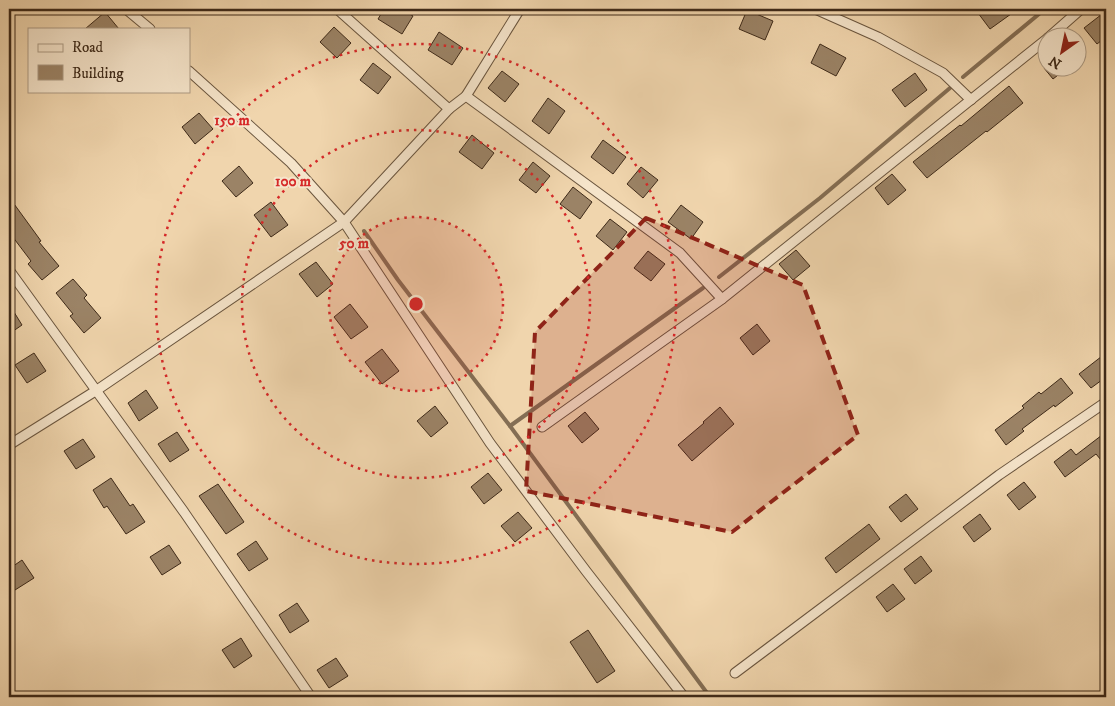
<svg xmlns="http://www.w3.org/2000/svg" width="1115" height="706" viewBox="0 0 1115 706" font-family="'IM FELL DW Pica',serif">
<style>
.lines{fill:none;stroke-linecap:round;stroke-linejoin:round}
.stream{stroke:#846e54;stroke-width:4}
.building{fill:#9b8366;stroke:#3e2a19}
.minor-casing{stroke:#6a553e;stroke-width:11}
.minor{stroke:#f5e4ca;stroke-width:9}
.marked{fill:#8f2418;fill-opacity:0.2;stroke:#8f2418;stroke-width:4;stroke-dasharray:10 6;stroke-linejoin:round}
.ring{fill:none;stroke:#d62828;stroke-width:2.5;stroke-dasharray:2.5 5}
.centre{fill:#d62828;stroke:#f5e4ca;stroke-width:2.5}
.ring-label{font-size:15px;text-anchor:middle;font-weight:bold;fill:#d62828;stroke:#f5e4ca;stroke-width:4;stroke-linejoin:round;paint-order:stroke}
</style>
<rect width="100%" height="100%" fill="#f0d5ad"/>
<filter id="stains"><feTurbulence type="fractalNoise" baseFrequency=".004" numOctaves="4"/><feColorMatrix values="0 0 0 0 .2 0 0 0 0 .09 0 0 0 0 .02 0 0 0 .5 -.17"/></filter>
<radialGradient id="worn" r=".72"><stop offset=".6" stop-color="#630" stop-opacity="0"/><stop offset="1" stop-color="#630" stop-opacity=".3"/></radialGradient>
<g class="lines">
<g class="stream">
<path d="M963,77L1045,9"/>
<path d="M364,231L398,280L510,426L710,697"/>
<path d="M719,277L820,198L950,88"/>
<path d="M510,426L703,288"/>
</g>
</g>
<g class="building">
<path d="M384,9H401L413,16L402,34L378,19Z"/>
<path d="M983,9H1018L990,29L978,13Z"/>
<path d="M747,10L773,21L765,40L739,29Z"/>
<path d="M1106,11V37L1097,44L1084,28Z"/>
<path d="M105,12L119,29H85Z"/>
<path d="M334,27L351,43L337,58L320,42Z"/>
<path d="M439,32L463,48L452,65L428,50Z"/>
<path d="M820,44L846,58L836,76L811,63Z"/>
<path d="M373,63L391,77L378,94L360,80Z"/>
<path d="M1044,68H1067L1053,79Z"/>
<path d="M502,71L519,84L505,102L488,88Z"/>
<path d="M915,73L927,90L905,107L892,90Z"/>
<path d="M1009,86L1023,103L987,132L986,131L927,178L913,162L960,125L961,126Z"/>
<path d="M548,98L565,111L549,134L532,121Z"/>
<path d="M199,113L213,129L195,144L182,127Z"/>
<path d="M472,135L494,153L482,169L459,152Z"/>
<path d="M603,140L626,157L613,174L591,157Z"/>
<path d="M533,162L550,176L536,193L519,180Z"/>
<path d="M239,166L253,183L236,197L222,181Z"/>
<path d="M641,167L658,180L643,198L627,184Z"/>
<path d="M892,174L906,190L888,205L875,188Z"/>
<path d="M573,187L592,202L580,219L560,204Z"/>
<path d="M9,197L41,241L39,242L59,266L42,280L28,264L31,261L9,232Z"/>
<path d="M271,202L288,225L271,237L254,215Z"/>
<path d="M681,205L703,222L691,239L668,222Z"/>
<path d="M610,219L627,232L613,250L596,236Z"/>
<path d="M796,250L810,266L793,280L779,264Z"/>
<path d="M648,251L665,264L651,281L634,268Z"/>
<path d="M316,262L333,284L317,297L299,274Z"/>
<path d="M73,279L87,295L84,298L101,318L84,333L70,316L73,314L56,293Z"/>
<path d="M9,304L22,325L9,334Z"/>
<path d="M350,304L368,327L351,339L334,317Z"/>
<path d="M757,324L770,341L753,355L740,338Z"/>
<path d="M382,349L399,371L382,384L365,362Z"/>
<path d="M34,353L46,371L27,383L15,365Z"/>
<path d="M1106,353V377L1091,388L1079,374Z"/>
<path d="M1061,378L1073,393L1055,407L1054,405L1022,429L1024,431L1006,445L995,430L1024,408L1022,406L1039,392L1041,394Z"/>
<path d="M146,390L158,408L139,421L128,403Z"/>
<path d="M435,406L448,423L431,437L417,421Z"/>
<path d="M720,407L734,424L692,461L678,445L704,423L703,422Z"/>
<path d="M585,412L599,429L582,443L568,426Z"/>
<path d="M177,432L189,450L170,462L158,444Z"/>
<path d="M1106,432V456L1101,460L1096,454L1065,477L1054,462L1071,449L1076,455Z"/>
<path d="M83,439L95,457L76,469L64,451Z"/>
<path d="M488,473L502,490L484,504L471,487Z"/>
<path d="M111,478L130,506L133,504L145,522L126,534L107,506L104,508L93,490Z"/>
<path d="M1024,482L1036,497L1019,510L1007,495Z"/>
<path d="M218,484L244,522L226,534L199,496Z"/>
<path d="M906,494L918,509L901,522L889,507Z"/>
<path d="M518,512L532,528L515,542L501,526Z"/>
<path d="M980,514L991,529L974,542L963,527Z"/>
<path d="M869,524L880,539L836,573L825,558Z"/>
<path d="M256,541L268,559L249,571L237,554Z"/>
<path d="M169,545L181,563L162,575L150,557Z"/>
<path d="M921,556L932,571L915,584L904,569Z"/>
<path d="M22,560L34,578L15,590L9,581V569Z"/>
<path d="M893,584L905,599L887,612L876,597Z"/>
<path d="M297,603L309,621L290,633L279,615Z"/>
<path d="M588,630L615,671L597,683L570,642Z"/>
<path d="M241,638L252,656L234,668L222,650Z"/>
<path d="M336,658L348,676L329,688L317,670Z"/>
</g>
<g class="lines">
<defs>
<g id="minor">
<path d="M126,9L150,29"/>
<path d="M337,9L449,109"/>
<path d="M815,9L878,37L943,73L971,100"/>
<path d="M1048,38L1081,9"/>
<path d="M189,71L291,163L344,222L490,443L586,571L684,697"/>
<path d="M466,96L680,253L722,299"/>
<path d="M9,270L184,512L311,697"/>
<path d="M542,427L722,299L1048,38"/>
<path d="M9,445L97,390L344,222L449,109L466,96L520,9"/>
<path d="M735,673L999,475L1106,402"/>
</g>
</defs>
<use href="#minor" class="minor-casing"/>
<use href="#minor" class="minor"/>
</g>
<path class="marked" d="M646,218L803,285L858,435L732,532L526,491L535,332Z"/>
<circle cx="416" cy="304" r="87" fill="#d62828" fill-opacity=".12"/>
<g class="ring">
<circle cx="416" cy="304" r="87"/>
<circle cx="416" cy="304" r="174"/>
<circle cx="416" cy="304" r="260"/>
</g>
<circle cx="416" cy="304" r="8" class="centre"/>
<g class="ring-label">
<text x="232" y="125">150 m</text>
<text x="293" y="186">100 m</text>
<text x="354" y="248">50 m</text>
</g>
<rect width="1115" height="706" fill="none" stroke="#f0d5ad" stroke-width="30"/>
<rect x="10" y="10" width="1095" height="686" fill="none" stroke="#3e2a19" stroke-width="2.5"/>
<rect x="15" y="15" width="1085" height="676" fill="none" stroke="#3e2a19"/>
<rect x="28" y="28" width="162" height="65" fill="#f5e4ca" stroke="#ac9a83"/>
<rect x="38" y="44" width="25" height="8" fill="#f5e4ca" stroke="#ac9a83"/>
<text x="72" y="52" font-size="15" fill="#3e2a19">Road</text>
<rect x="38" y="65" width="25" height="15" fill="#9b8366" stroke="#ac9a83"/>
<text x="72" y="78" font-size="15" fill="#3e2a19">Building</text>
<g transform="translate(1062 52) rotate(213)"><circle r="24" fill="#f5e4ca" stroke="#ac9a83"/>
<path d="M0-4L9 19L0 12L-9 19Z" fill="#8f2418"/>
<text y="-8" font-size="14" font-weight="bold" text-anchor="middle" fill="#3e2a19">N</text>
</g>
<rect width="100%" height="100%" filter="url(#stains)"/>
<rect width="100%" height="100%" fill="url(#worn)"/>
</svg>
